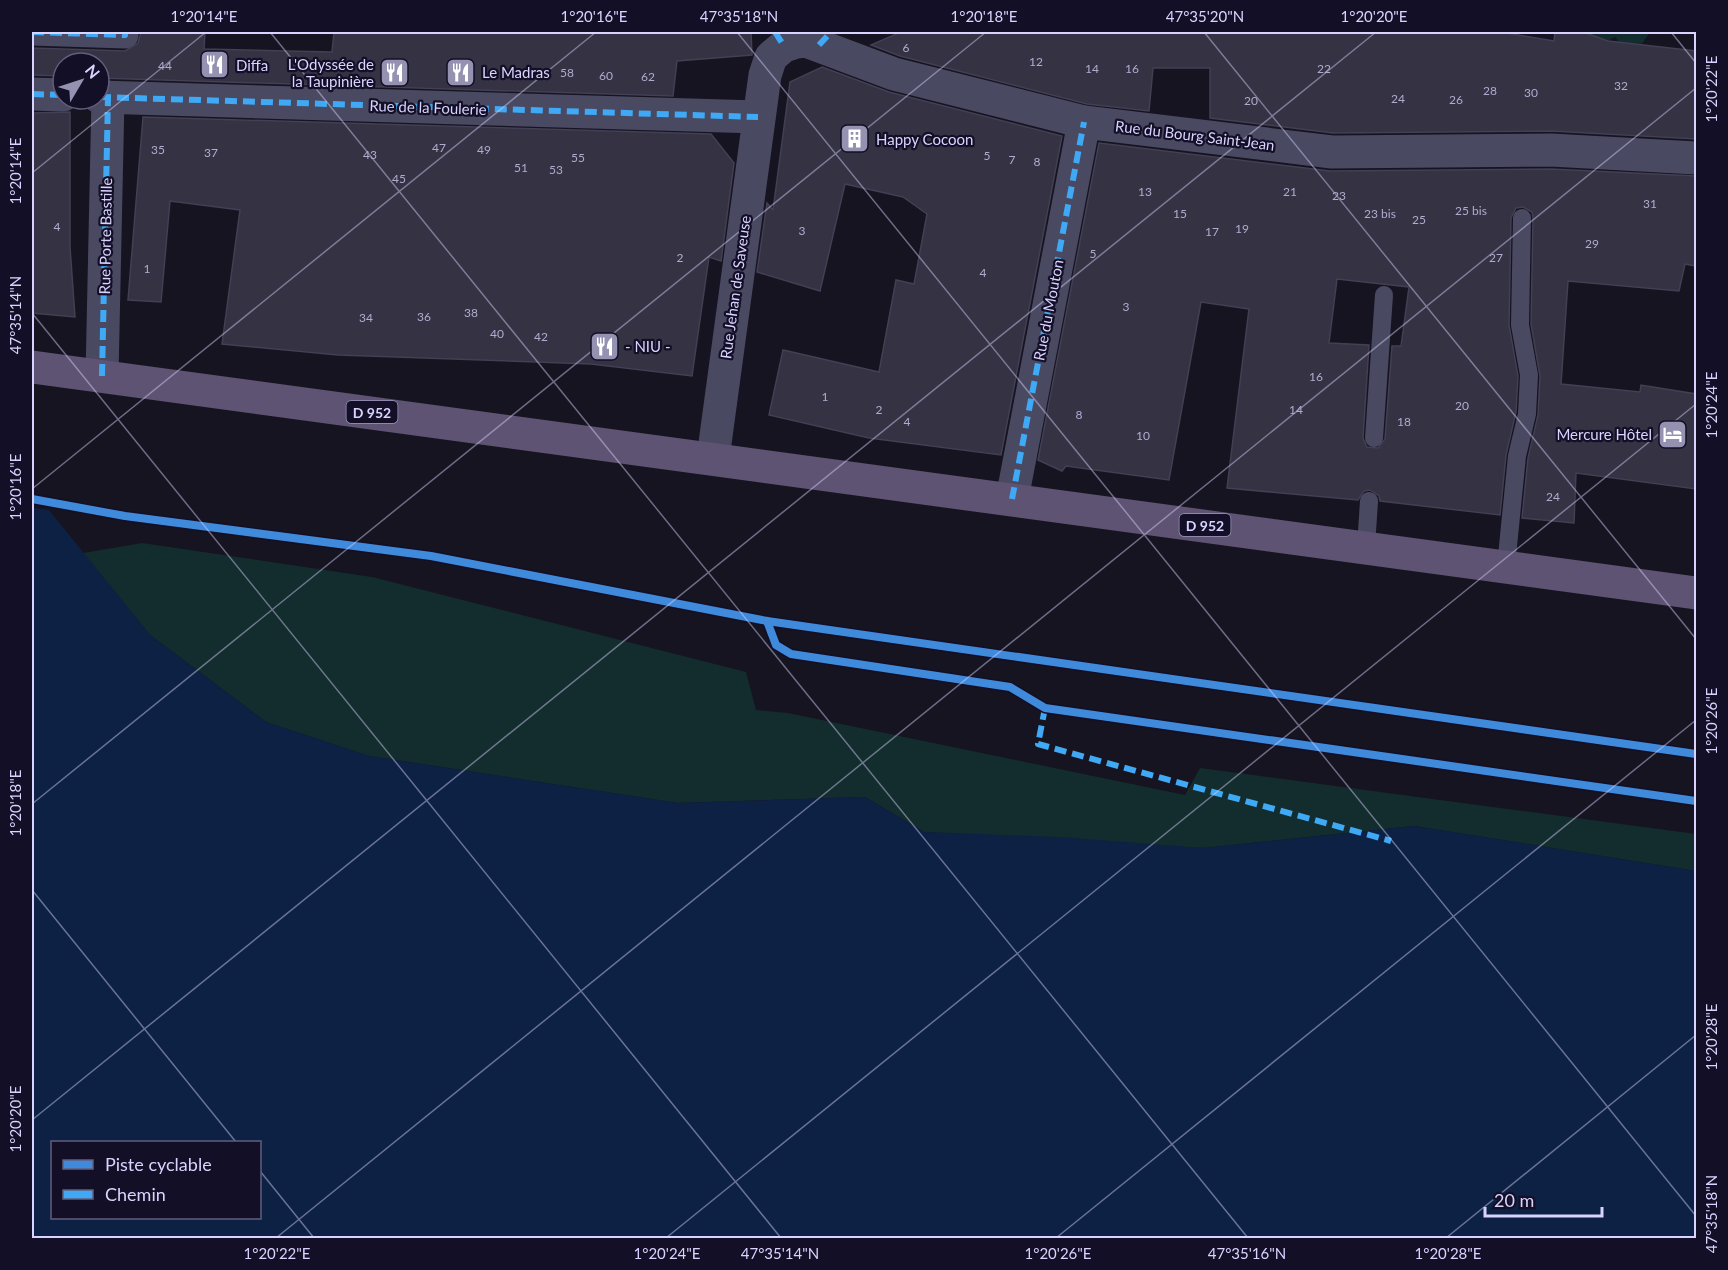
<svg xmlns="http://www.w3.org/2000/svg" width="1728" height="1270" viewBox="0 0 1728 1270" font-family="Lato,sans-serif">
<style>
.green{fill:#132c2d}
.water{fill:#0d2144;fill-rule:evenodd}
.building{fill:#343243;stroke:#433f54;stroke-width:1.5;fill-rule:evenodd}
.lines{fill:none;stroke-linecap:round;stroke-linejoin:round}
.service{stroke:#4a4962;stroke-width:18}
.pedestrian{stroke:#4a4962;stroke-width:27}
.minor{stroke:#4a4962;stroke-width:33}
.primary{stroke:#5e5373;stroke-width:33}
.quiet{stroke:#3fa9f5;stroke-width:6;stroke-dasharray:12 6;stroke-linecap:butt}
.cycleway-casing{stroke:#130f26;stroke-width:11}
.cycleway{stroke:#408adc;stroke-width:8}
.ticks{fill:none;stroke:#d9d4ff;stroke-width:1.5;stroke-opacity:0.45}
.labels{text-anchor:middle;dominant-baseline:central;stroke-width:4.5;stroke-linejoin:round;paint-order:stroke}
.number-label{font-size:12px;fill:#b0acd0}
.shield{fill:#130f26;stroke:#9e99be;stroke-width:1.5}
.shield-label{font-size:14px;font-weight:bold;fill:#d9d4ff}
.poi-label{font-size:15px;fill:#d9d4ff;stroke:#130f26;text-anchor:start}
.street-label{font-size:15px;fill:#d9d4ff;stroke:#130f26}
.neatline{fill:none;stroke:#d9d4ff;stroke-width:2}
.ticks-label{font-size:15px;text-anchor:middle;fill:#d9d4ff}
</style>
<rect width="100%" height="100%" fill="#161421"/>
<g class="green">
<path d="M1583,32H1650L1642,44L1619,42L1615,37L1608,41Z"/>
<path d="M142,543L372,577L746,672L756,710L788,713L1185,795L1200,768L1696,834V871L1414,826L1203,848L924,832L865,797L678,803L369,756L266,722L150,635L83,553Z"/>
</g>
<path class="water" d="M32,508L49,510L150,635L266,722L369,756L678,803L865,797L924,832L1059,837L1203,848L1414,826L1696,871V1238H32ZM52,1142H260V1218H52Z"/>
<g class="building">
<path d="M141,32H205L204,49L332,52L334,32H751L752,55L677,61L673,96L99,78V63H63V76L32,75V48L125,51L138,43Z"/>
<path d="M901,32H1500L1554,41L1555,32H1583L1608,41L1696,51V139L1551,131L1333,133L1210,118V68H1153L1149,111L1087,104L900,56L871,45Z"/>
<path d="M822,67L889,92L1062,136L1001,455L869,438L769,415L783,350L879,372L896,280L914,284L927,214L903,197L845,184L820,291L757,272L767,203L773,210L790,82Z"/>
<path d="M70,112V247L75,317L32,313V113Z"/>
<path d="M143,117L711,134L734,163L721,261L709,257L692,376L591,364L338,355L222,344L240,210L170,201L161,302L128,300Z"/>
<path d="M1099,143L1330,171L1551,169L1696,176V266L1685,264L1679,291L1568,281L1561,384L1640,392L1641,385L1696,394V489L1576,473L1574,523L1522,518L1528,458L1538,415L1540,376L1531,324L1533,218L1532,212L1523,207L1516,208L1511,218L1509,325L1518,376L1516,412L1506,455L1500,515L1380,501L1379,496L1370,490L1364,491L1358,500L1227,488L1249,309L1201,302L1169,480L1066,466L1062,471L1038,460ZM1337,279L1409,287L1401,346H1392L1385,439L1378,448L1367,447L1363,438L1369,345L1329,343Z"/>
</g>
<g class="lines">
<g class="service">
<path d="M1374,438L1384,295"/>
<path d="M1366,547L1369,501"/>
<path d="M1506,566L1517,456L1527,414L1529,375L1520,325L1522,218"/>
</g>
<path class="pedestrian" d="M32,32L125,35V32"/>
<g class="minor">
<path d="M32,94L63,95"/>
<path d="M99,97L758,117"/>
<path d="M102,376L108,97"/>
<path d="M713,458L765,75L771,57L784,46L796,42L806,41L894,74L1084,122L1332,152L1551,150L1696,158"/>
<path d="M1012,499L1084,122"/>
</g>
<path class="primary" d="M32,367L1696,593"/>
<g class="quiet">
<path d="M32,32L125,35V32"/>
<path d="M775,32L784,46"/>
<path d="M819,45L831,32"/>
<path d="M32,94L63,95"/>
<path d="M99,97L758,117"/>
<path d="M102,376L108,97"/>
<path d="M1012,499L1084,122"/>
<path d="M1045,708L1038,744L1391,841"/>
</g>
<defs>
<g id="cycleway">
<path d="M32,499L125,516L431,556L767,621L1696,754"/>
<path d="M767,621L776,645L791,654L1010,687L1045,708L1696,801"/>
</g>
</defs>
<use href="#cycleway" class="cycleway-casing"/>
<use href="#cycleway" class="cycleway"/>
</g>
<path class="ticks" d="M270,32L1248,1238M737,32L1696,1216M1204,32L1696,639M1671,32L1696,63M32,173L206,32M32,313L781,1238M32,489L596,32M32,804L986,32M32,890L236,1142M32,1120L1376,32M260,1171L314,1238M276,1238L1696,88M666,1238L1696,404M1056,1238L1696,720M1446,1238L1696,1035"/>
<defs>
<symbol id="restaurant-square" viewBox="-11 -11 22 22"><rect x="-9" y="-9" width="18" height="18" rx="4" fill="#9591b1" stroke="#130f26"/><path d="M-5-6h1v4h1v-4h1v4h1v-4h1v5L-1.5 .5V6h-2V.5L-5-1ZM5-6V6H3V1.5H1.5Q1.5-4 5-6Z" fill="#fff"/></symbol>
<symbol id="building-square" viewBox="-11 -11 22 22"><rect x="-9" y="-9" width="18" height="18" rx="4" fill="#9591b1" stroke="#130f26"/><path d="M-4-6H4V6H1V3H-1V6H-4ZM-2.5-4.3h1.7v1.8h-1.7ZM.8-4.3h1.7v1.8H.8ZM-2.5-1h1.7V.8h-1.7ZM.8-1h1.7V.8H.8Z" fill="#fff"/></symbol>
<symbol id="hotel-square" viewBox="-11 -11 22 22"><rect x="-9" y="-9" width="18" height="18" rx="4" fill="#9591b1" stroke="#130f26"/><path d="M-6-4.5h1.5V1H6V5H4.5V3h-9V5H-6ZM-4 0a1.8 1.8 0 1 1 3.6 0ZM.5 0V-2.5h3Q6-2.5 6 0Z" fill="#fff"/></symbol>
</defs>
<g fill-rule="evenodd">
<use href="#restaurant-square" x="198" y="48" width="33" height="33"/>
<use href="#restaurant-square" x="444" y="56" width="33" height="33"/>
<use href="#restaurant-square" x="378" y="56" width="33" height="33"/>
<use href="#building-square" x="838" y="122" width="33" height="33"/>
<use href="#restaurant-square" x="588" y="330" width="33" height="33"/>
<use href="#hotel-square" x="1656" y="418" width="33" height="33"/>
</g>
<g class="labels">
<g class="number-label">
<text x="906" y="47">6</text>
<text x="1036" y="61">12</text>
<text x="165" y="65">44</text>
<text x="1092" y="68">14</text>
<text x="1132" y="68">16</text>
<text x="1324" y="68">22</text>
<text x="567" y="72">58</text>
<text x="606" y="75">60</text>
<text x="648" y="76">62</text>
<text x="1621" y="85">32</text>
<text x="1490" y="90">28</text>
<text x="1531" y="92">30</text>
<text x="1398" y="98">24</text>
<text x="1456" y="99">26</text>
<text x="1251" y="100">20</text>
<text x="439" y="147">47</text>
<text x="158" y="149">35</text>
<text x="484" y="149">49</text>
<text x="211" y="152">37</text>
<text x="370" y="154">43</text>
<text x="987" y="155">5</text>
<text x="578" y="157">55</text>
<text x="1012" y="159">7</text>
<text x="1037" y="161">8</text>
<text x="521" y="167">51</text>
<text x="556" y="169">53</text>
<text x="399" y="178">45</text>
<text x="1145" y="191">13</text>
<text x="1290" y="191">21</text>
<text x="1339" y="195">23</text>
<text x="1650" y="203">31</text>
<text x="1471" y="210">25 bis</text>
<text x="1180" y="213">15</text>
<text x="1380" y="213">23 bis</text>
<text x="1419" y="219">25</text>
<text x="57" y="226">4</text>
<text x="1242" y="228">19</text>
<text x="802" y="230">3</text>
<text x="1212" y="231">17</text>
<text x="1592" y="243">29</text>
<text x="1093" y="253">5</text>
<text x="680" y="257">2</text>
<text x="1496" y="257">27</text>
<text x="147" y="268">1</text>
<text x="983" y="272">4</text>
<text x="1126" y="306">3</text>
<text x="471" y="312">38</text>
<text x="424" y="316">36</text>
<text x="366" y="317">34</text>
<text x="497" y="333">40</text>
<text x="541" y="336">42</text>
<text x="1316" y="376">16</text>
<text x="825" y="396">1</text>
<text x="1462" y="405">20</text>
<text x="879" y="409">2</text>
<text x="1296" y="409">14</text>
<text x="1079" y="414">8</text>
<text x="907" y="421">4</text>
<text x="1404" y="421">18</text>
<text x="1143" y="435">10</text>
<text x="1553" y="496">24</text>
</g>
<g class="shield">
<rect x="346.5" y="401" width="51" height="22" rx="4.5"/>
<rect x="1179.5" y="514" width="51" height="22" rx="4.5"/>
</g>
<g class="shield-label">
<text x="372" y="412">D 952</text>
<text x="1205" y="525">D 952</text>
</g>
<g class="poi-label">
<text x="374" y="64" text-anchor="end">L'Odyssée de<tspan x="374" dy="17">la Taupinière</tspan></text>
<text x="236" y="65">Diffa</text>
<text x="482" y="72">Le Madras</text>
<text x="876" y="139">Happy Cocoon</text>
<text x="625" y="346">‑ NIU ‑</text>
<text x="1652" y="434" text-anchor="end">Mercure Hôtel</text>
</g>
<g class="street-label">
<text transform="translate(428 107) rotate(2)">Rue de la Foulerie</text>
<text transform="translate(1195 135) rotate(7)">Rue du Bourg Saint-Jean</text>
<text transform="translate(105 236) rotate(-89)">Rue Porte Bastille</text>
<text transform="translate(735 287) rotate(-82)">Rue Jehan de Saveuse</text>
<text transform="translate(1048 310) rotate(-79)">Rue du Mouton</text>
</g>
</g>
<rect width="1728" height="1270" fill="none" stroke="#130f26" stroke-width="66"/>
<rect x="51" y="1141" width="210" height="78" fill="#130f26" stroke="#625e7d" stroke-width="1.5"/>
<rect x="63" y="1160" width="30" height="9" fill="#408adc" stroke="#625e7d" stroke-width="1.5"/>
<text x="105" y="1171" font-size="18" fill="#d9d4ff">Piste cyclable</text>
<rect x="63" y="1190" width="30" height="9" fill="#3fa9f5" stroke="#625e7d" stroke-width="1.5"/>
<text x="105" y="1201" font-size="18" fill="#d9d4ff">Chemin</text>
<g transform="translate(81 81) rotate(51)"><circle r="28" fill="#130f26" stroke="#625e7d" stroke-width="1.5"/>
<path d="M0-4.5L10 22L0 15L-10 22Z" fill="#9591b1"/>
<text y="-9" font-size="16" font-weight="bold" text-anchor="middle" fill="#d9d4ff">N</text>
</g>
<path d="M1485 1207v9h117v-9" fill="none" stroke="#d9d4ff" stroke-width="3"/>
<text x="1494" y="1207" font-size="18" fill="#d9d4ff" stroke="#130f26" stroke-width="4.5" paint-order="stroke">20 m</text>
<rect x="33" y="33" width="1662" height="1204" class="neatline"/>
<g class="ticks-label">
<text x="204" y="22">1°20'14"E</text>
<text x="594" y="22">1°20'16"E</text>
<text x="739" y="22">47°35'18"N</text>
<text x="984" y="22">1°20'18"E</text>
<text x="1205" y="22">47°35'20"N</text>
<text x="1374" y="22">1°20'20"E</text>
<text transform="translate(1712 89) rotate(-90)" y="5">1°20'22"E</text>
<text transform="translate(16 171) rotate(-90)" y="5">1°20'14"E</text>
<text transform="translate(16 315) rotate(-90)" y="5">47°35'14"N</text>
<text transform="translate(1712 405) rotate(-90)" y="5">1°20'24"E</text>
<text transform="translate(16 487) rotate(-90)" y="5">1°20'16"E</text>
<text transform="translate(1712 721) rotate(-90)" y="5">1°20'26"E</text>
<text transform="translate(16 803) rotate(-90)" y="5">1°20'18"E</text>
<text transform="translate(1712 1037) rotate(-90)" y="5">1°20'28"E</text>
<text transform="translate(16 1119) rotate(-90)" y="5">1°20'20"E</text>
<text transform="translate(1712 1214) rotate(-90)" y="5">47°35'18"N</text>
<text x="277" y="1259">1°20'22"E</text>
<text x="667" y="1259">1°20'24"E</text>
<text x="780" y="1259">47°35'14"N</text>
<text x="1058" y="1259">1°20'26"E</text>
<text x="1247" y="1259">47°35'16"N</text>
<text x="1448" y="1259">1°20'28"E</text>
</g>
</svg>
